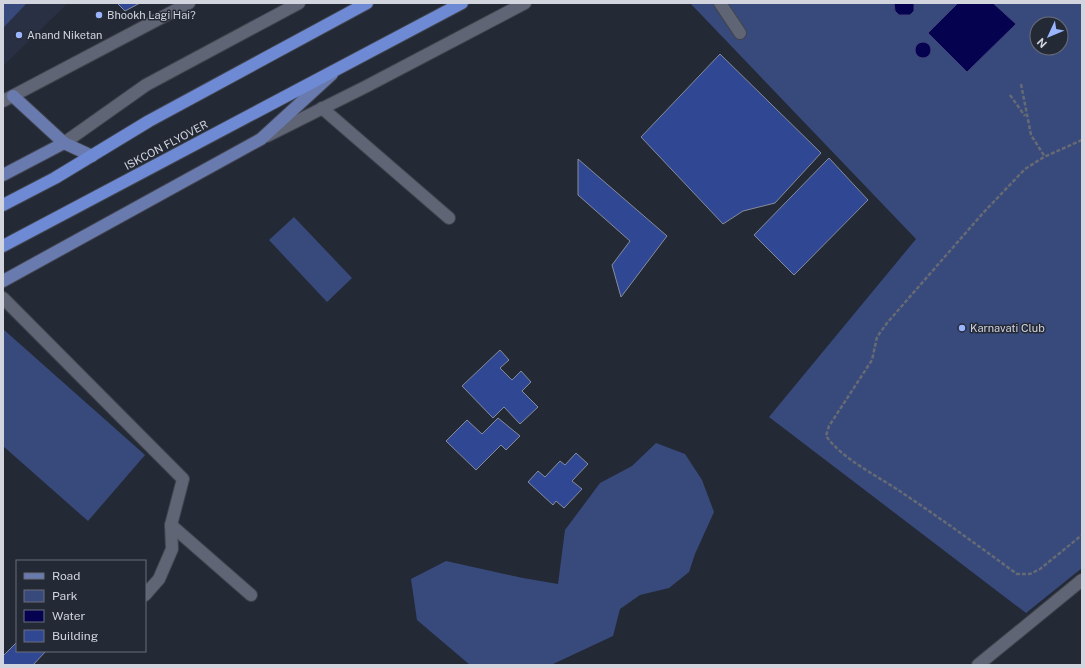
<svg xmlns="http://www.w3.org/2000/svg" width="1085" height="668" viewBox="0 0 1085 668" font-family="'Public Sans',sans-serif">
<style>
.built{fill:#293043}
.green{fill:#384a7b;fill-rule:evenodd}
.water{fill:#05034f;stroke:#42427a}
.building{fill:#304793;stroke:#868c9c}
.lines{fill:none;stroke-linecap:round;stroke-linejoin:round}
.minor-casing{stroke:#40444f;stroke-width:14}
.major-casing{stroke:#40444f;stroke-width:14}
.highway-casing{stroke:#40444f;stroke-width:14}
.path{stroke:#666a75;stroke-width:2.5;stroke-dasharray:4 2;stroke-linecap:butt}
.minor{stroke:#5f6574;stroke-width:12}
.major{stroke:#697bae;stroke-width:12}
.highway{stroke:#6f8ad4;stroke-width:12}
.poi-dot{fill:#9ab5fd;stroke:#242936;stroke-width:1.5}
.labels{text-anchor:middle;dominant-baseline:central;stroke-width:3;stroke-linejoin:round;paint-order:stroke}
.poi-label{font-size:11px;fill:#d2d5de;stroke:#242936;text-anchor:start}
.street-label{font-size:11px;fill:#d2d5de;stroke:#242936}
</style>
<rect width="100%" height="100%" fill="#242936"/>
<path class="built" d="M3,3H68L3,66Z"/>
<g class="green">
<path d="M3,3H27L3,28Z"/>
<path d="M690,3H1082V568L1026,613L769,417L916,239ZM1037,24H1061V48H1037Z"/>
<path d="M294,217L352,278L327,302L269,240Z"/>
<path d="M3,329L145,455L88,521L3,446Z"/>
<path d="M656,443L685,454L702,480L714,512L695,554L689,572L669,588L640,595L620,609L613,636L551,665H470L417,620L411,579L446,561L523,578L558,584L565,530L600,483L632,466Z"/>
</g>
<g class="water">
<path d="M894,3H914V11L910,15H899L895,11Z"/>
<path d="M958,3H993L1016,24L967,72L928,33Z"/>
<circle cx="923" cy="50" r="8"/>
</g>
<g class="building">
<path d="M117,3H140L125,11Z"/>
<path d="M720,54L821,153L775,203L743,211L723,224L641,137Z"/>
<path d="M829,158L868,200L794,275L754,235Z"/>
<path d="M578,159L667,236L621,297L612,265L630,241L578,195Z"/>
<path d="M500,350L509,360L500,368L512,380L521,371L531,382L522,391L538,407L520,424L504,407L493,418L462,386Z"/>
<path d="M498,418L520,436L506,450L501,445L476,470L446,441L467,420L482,434Z"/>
<path d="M576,453L588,464L572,481L582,489L564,508L556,501L553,505L528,482L538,471L545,477L560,461L565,465Z"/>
<path d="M17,642V651H46L33,665H3V656Z"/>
</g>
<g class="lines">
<defs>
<g id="minor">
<path d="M720,3L740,33"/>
<path d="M3,101L189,3"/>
<path d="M322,108L449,218"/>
<path d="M267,136L367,86L525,3"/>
<path d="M64,143L146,85L299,3"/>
<path d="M3,298L183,479L171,525L251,595"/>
<path d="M145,595L159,579L172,549L171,525"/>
<path d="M978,665L1082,580"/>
</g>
<g id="major">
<path d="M13,96L64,143"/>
<path d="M3,175L64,143L92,156"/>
<path d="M3,281L261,139L332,74"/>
</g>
<g id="highway">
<path d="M3,205L55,178L149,121L367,3"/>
<path d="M3,246L462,3"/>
</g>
</defs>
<use href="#minor" class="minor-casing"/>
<use href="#major" class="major-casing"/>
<use href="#highway" class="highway-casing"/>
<g class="path">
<path d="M1021,84L1031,135L1045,157"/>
<path d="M1010,95L1025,116"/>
<path d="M1082,140L1044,157L1025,169L983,213L887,323L877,337L872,360L829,426L826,436C843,460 880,477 904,494C943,520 980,547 1017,574H1030L1040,569L1082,535"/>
</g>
<use href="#minor" class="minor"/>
<use href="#major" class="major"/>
<use href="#highway" class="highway"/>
</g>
<g class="poi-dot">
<circle cx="99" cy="15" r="4"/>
<circle cx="19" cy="35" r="4"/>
<circle cx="962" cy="328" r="4"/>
</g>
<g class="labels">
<g class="poi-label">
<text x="107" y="15">Bhookh Lagi Hai?</text>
<text x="27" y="35">Anand Niketan</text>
<text x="970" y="328">Karnavati Club</text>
</g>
<g class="street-label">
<text transform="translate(166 145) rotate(-28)">ISKCON FLYOVER</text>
</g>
</g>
<rect width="1085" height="668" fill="none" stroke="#d2d5de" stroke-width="8"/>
<rect x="16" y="560" width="130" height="92" fill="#242936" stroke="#6a6e79"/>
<rect x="24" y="573" width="20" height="6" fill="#697bae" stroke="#6a6e79"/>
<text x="52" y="580" font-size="12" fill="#d2d5de">Road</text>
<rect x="24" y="590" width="20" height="12" fill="#384a7b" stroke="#6a6e79"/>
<text x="52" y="600" font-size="12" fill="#d2d5de">Park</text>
<rect x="24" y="610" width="20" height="12" fill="#05034f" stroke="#6a6e79"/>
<text x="52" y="620" font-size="12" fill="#d2d5de">Water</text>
<rect x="24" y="630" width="20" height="12" fill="#304793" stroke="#6a6e79"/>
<text x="52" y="640" font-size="12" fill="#d2d5de">Building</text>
<g transform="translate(1049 36) rotate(226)"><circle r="19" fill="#242936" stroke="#6a6e79"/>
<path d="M0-3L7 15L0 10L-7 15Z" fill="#9ab5fd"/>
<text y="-6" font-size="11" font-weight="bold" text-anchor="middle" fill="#d2d5de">N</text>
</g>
</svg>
